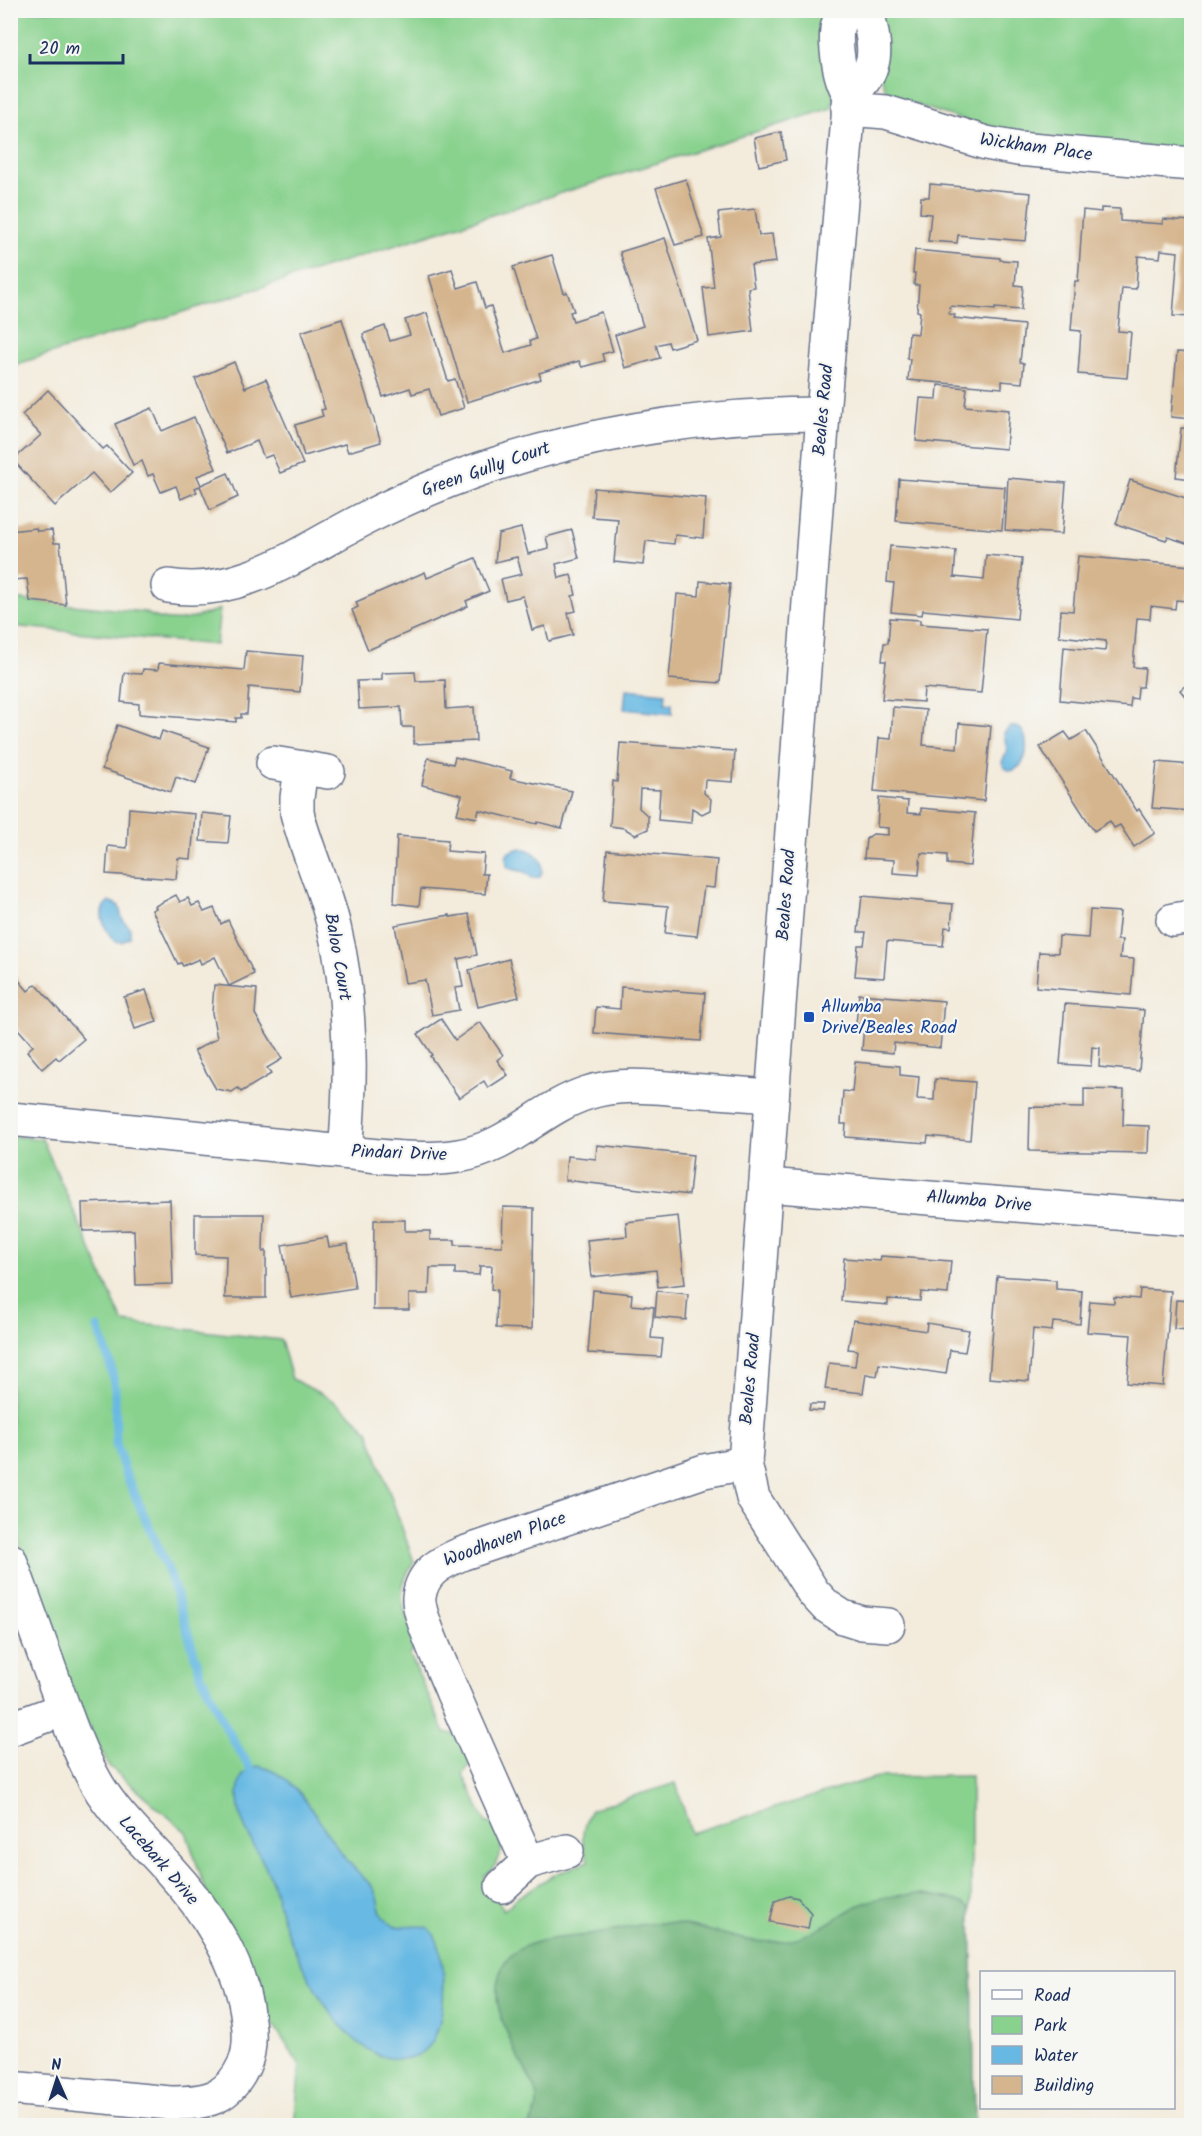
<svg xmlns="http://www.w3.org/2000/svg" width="1202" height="2136" viewBox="0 0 1202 2136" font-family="Kalam,sans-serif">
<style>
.green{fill:#89d28e;stroke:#528076;stroke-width:1.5}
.forest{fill:#6eb479;stroke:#44726c;stroke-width:1.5}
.water{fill:#67b9e3;stroke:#4174a0;stroke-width:1.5}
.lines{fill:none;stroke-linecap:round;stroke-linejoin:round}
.stream{stroke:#67b9e3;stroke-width:9}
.building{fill:#d5b58e}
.street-casing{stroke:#67718a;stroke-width:36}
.street{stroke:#fff;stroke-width:33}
.transit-dot{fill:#1a4fb4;stroke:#f6f6f2;stroke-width:2}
.labels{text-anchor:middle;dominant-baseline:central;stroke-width:4.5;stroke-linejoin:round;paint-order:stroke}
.street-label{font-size:18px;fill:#1b2f5e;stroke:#f6f6f2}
.transit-label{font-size:18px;fill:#164399;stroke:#f6f6f2;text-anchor:start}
</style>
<rect width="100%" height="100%" fill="#f6f6f2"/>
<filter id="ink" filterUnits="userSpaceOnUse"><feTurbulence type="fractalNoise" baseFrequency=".0167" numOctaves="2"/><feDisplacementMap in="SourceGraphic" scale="12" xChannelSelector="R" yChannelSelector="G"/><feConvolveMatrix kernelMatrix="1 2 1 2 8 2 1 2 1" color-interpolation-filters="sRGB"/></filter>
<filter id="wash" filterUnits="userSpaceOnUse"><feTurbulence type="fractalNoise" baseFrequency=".008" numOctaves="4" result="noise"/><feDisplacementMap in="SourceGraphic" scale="24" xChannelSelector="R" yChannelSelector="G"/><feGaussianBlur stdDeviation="1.35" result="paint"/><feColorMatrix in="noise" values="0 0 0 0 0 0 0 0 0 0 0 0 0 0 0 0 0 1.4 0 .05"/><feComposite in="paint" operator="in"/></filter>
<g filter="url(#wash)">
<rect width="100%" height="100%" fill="#f3ebdb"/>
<g class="green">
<path d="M11,11H834L835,91L832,108L11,366Z"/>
<path d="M876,11H1191V151L1005,133L891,97C874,79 878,35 876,11Z"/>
<path d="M10,599L144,612C170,627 194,619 220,609L216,645L11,626Z"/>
<path d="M10,1136L42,1139L123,1322L281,1340L292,1379C322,1394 346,1405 368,1431L414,1562C392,1593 405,1613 418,1644L410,1655L445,1733L458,1734L471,1763L463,1774L486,1823H498C504,1847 504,1860 484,1877L504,1910L518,1897L553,1875L589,1861C579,1843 582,1827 591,1809L676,1783L691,1833L877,1777L971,1776V1910L975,2125H294L300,2066L261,2005L208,1897L186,1832L109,1766L52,1656L11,1516Z"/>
</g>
<path class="forest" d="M924,1894C938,1897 961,1898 971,1910L975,2125H529C549,2099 527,2075 515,2051C506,2031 495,2008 497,1986C503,1934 558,1940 596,1934C623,1929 649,1920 677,1924C713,1928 751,1948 788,1940C814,1935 834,1918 857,1906C878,1896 901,1895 924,1894Z"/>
<g class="water">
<path d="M626,689L666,693L665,703L672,704V714L624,709Z"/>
<path d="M1010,727H1017L1023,731C1029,745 1028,767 1010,771L1004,767L1002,762L1007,751L1004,733Z"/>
<path d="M520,848C535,850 548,861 540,877L532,878L525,872L512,869L507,866L506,857L509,852Z"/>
<path d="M108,902L114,903L119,906L122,919L130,928V937L122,942L115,941C106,932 95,912 108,902Z"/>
<path d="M259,1766C302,1777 317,1823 342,1854C350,1866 366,1878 373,1888C381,1900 376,1916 391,1924C401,1930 415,1924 427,1927C446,1941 445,1988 442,2009C439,2031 433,2053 409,2058C351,2070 305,1975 287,1932C281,1915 277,1897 271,1879C259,1848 233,1823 239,1786C241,1774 247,1768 259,1766Z"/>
</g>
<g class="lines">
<path class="stream" d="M98,1328L110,1363L115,1388L116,1444L125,1472L170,1575L201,1675L224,1724L255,1777"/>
</g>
<g id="blocks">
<g class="building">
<path d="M781,132L786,160L759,166L754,138Z"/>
<path d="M686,179L704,237L675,245L656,188Z"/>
<path d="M930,184L1031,193L1026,241L958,235L957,243L928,241L931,214L920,213L921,197H929Z"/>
<path d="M1101,208L1120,209V221L1163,224V219L1192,221V317L1173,316L1178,252L1161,250L1160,258L1138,256L1136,289L1122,288L1118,331L1131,332L1127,378L1078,374L1081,331L1071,330L1075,281H1078L1083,210L1101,212Z"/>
<path d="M755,209L759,235L772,234L776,262L751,265L754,287L748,288L753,331L709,337L703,288L714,287L708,239L721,237L718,213Z"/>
<path d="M665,238L697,340L670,348L668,342L656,345L660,358L625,368L615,335L643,326L620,252Z"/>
<path d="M915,250L1000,258V260L1017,261L1015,285L1023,286L1021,310L995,308V310L950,306L949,314L955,315L954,318L1024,325L1020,362L1024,363L1022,383L1002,381V388L908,380L910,359H907L909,333L918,334L920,312L917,311L919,285H914L915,273H913Z"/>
<path d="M552,255L564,293L567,292L574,311L570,312L573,321L601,312L613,351L602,354L604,361L582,367L579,361L539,373L541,379L467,402L429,276L452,269L458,288L477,282L485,308L491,306L505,353L531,345L530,341L536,339L513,267Z"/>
<path d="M427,313L448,381L455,379L464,408L438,416L429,389L412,394L410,388L383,397L363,334L385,326L390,341L410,335L405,320Z"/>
<path d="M342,319L381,442L348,452L345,444L304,456L295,425L323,416L321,410L325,409L301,332Z"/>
<path d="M1177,352L1192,353V419L1171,417Z"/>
<path d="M234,362L245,388L266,379L303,464L280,473L272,455L264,458L257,441L227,453L195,379Z"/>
<path d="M938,385L967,388L965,406L1009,410L1006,449L916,441L920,398L937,399Z"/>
<path d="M48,390L103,449L107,446L132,473L110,493L92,473L55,506L13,460L41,435L22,415Z"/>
<path d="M152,408L162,431L194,417L216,469L197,476L201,485L228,473L238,497L210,510L200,486L195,488L197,492L181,499L176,486L161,492L153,474L148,476L142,461L133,465L115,424Z"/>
<path d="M1181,428L1192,429V479L1176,477Z"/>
<path d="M1008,478L1066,483L1062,534L1005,530Z"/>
<path d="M899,479L1005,487L1002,530L896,521Z"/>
<path d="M1130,480L1192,500V545L1168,537L1166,540L1116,524Z"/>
<path d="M594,488L706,498L703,538L675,535L674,544L646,541L643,565L614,562L618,519L592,517Z"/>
<path d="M36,528L37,531L52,530L54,543H60L66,605L30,601L27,579L10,580V531Z"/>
<path d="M521,528L528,554L549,549L546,537L572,530L579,558L556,564L559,578L571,575L576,595L572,596L576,611L568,613L573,635L549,641L545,626L532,630L523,596L506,600L501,579L522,574L517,557L495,562L498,534Z"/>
<path d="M890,546L956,551L954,577L984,580L986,555L1022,558L1017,619L923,610L922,615L891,612L894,583L887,582Z"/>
<path d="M1078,556L1192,566V592H1188L1187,601L1176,600L1175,609L1151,606L1150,619L1137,618L1133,667L1145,668L1143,687H1138L1137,699L1131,698L1130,707L1060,700L1064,647L1105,651L1106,641L1059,636L1061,610L1073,611Z"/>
<path d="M475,558L489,591L466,601L468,606L368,650L352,610L358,607L356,602L425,572L427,578Z"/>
<path d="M700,581L730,584L720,683L669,679L677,594L699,596Z"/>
<path d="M890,618L920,620V624L987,629L981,693L924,688L923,702L882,699L886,661H882L884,643H888Z"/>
<path d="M246,651L303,656L300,692L249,687L247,714H241V718H236V722L139,714V704L121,702L124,673L142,674L143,669L158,670L159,663L244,670Z"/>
<path d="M415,672L416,681L445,680L446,709L474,707L476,741L414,744V727H402L401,707L359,709L357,681L382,680V673Z"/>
<path d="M1192,680V705L1180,690Z"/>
<path d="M893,707L926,710L923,745L957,748L959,723L991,726L984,801L874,791L879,738L891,739Z"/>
<path d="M117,725L159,740L162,731L209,747L196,784L176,777L171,792L102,769Z"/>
<path d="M1086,731L1137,811L1139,809L1155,833L1134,847L1120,825L1114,828L1110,821L1094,831L1040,747L1065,732L1071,740Z"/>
<path d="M620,743L735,751L733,782L705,780L704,793L711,799L710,810L702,814L692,808L691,823L658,820L660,790L640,789L639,808L648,816V829L635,835L624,828L610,826L613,781L617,782Z"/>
<path d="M455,757L512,771L510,778L572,791L562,828L538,822L537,824L479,810L477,818L457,814L462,795L422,785L428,758L453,764Z"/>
<path d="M1157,762L1192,765V811L1152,808Z"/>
<path d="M879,798L908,801L907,813L921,814V808L975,813L970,866L947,864V855L921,853L919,875L893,873L894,860L864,858L866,839L873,834L888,835V828L877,827Z"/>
<path d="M129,808L195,814L191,859L178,858L176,879L106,874L108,846L127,848Z"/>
<path d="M202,813L231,816L228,843L200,841Z"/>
<path d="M397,836L448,840L447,851L484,854L482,874H487L485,894L421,889L419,906L394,903Z"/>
<path d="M607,850L717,860L714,888L704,887L697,936L665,933L668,906L603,901Z"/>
<path d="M176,895L180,902L188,898L192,906L199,903L204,912L214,908L221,924L228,920L254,974L229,986L215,957L201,964L199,959L183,966L181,963L178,964L152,910L156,908L155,906Z"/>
<path d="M862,896L953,904L951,928L945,927L943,946L887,941L884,978L855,976L858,945H864L866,932H858Z"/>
<path d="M1090,910L1120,912L1117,940H1122L1120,958L1134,959L1131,995L1036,987L1039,952L1058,953L1059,936L1088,938Z"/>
<path d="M469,914L477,955L458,959L463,987L455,988L459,1010L432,1015L425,980L405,983L395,925L450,915V917Z"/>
<path d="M509,959L519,997L478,1007L469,970Z"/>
<path d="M10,970L28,991L36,984L84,1039L59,1060L56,1057L42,1069L27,1051L33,1046L10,1020Z"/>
<path d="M214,985L257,989L255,1014L282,1059L267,1068L271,1074L241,1092L238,1088L232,1092L216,1089L194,1051L217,1038L212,1013Z"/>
<path d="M621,987L705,993L701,1041L594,1033L596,1007L620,1009Z"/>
<path d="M146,990L157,1022L135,1029L124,997Z"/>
<path d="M859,994L944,1001L940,1048L894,1043L893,1053L862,1050L864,1024H856Z"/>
<path d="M1065,1004L1144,1010L1139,1071L1099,1067L1100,1048L1092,1047L1091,1066L1060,1064Z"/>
<path d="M441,1019L455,1040L480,1022L503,1055L497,1060L508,1075L488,1088L484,1081L459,1098L430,1056L432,1055L418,1034Z"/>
<path d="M855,1062L900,1066V1075L919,1077L917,1099L934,1100L935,1079L975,1082L970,1140L928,1136L927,1143L845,1137L846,1124H841L843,1091L852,1092Z"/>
<path d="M1084,1089L1124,1090L1123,1125L1149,1126L1148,1153L1029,1151L1030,1107L1084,1108Z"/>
<path d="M597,1145L693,1155L689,1195L565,1180L567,1156L596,1159Z"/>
<path d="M170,1200L173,1284L136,1285L134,1230L83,1231L82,1203Z"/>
<path d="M503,1207L534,1208L532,1329L496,1328L497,1290L491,1289L492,1266H480L479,1275L455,1274V1268H430L429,1294H409V1310H373L374,1220H405V1231H430V1240H455V1245L502,1246Z"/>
<path d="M195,1214H264L263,1252L266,1251V1298H225L226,1256L195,1255Z"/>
<path d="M678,1216L685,1284L658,1287L656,1270L591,1277L587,1240L627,1236L626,1222Z"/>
<path d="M327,1237L329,1247L348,1244L355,1288L291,1298L282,1245Z"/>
<path d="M881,1256L951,1261L948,1294L921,1292L920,1301L888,1299V1305L841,1301L844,1258L880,1261Z"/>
<path d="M997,1276L1056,1280V1289L1082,1291L1080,1324L1053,1322L1052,1331L1033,1329L1029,1381L989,1378Z"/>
<path d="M1140,1289L1171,1291L1163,1386L1127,1383L1131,1335L1087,1332L1090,1301L1114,1303V1297L1139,1299Z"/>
<path d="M593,1290L632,1294L631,1305L654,1307L651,1338L663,1339L661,1357L588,1353Z"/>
<path d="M657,1291L688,1294L686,1320L655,1317Z"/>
<path d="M1176,1300L1192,1301V1330L1174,1329Z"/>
<path d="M853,1320L926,1331L927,1323L969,1330L965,1352L950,1350L946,1374L879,1364L877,1376L866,1374L863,1393L825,1389L829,1363L855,1366L857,1350L848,1349Z"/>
<path d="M810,1404H824L823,1411L809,1410Z"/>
<path d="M789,1896L798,1898L811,1913L808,1929L770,1922L775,1901Z"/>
</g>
</g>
</g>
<g filter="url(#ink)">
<use href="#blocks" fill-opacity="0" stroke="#67718a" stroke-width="1.5"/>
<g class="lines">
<defs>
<g id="street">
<path d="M843,10C841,16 838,23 837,29C835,45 839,81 850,94L823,414L745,1463L753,1498L813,1592L826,1606L843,1617L862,1623L888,1625"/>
<path d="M850,94C882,68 875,46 867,10"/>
<path d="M848,109L886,112L986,143L1018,149L1192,164"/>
<path d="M168,586C241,599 304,549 366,518C408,497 451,478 496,464C604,429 710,414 823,414"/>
<path d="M273,763L328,772"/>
<path d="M301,768L297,798V813C307,852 325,888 334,927C352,1000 352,1077 345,1152"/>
<path d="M1173,920L1192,917"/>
<path d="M10,1119C105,1129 200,1137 295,1147C343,1151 411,1164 458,1156C512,1147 538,1109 587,1093C619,1082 657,1087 690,1090C718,1092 745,1094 772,1096"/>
<path d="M766,1185L1192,1219"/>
<path d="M10,1560C25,1601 40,1643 55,1684C67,1718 79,1753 97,1784C116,1816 142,1839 167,1867C205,1908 242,1963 248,2020C250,2035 250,2052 244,2065C228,2100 206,2103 170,2103L10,2088"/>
<path d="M10,1729L64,1709"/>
<path d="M528,1862C502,1805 477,1748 452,1691C445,1673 417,1614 419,1597C422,1572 440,1563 461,1554L704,1471L745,1463"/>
<path d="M502,1886L528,1862L567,1851"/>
</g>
</defs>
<use href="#street" class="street-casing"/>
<use href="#street" class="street"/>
</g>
</g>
<rect class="transit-dot" x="803" y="1011" width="12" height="12" rx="3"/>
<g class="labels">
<g class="street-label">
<text transform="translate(1036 148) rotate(8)">Wickham Place</text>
<text transform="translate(824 410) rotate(-85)">Beales Road</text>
<text transform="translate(486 470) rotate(-19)">Green Gully Court</text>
<text transform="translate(787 895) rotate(-86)">Beales Road</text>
<text transform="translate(337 957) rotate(80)">Baloo Court</text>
<text transform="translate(399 1154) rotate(2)">Pindari Drive</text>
<text transform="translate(979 1202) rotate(5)">Allumba Drive</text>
<text transform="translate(751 1379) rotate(-85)">Beales Road</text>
<text transform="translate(505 1540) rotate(-20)">Woodhaven Place</text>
<text transform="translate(158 1861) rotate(49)">Lacebark Drive</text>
</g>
<g class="transit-label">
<text x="821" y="1007">Allumba<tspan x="821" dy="21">Drive/Beales Road</tspan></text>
</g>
</g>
<rect width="1202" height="2136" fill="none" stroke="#f6f6f2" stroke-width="36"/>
<rect x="980" y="1971" width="195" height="138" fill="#f6f6f2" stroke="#9ea6b7" stroke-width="1.5"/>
<rect x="992" y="1990" width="30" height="9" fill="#ffffff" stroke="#9ea6b7" stroke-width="1.5"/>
<text x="1034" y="2001" font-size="18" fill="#1b2f5e">Road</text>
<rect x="992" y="2016" width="30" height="18" fill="#89d28e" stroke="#9ea6b7" stroke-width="1.5"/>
<text x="1034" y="2031" font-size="18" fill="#1b2f5e">Park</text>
<rect x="992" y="2046" width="30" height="18" fill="#67b9e3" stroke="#9ea6b7" stroke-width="1.5"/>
<text x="1034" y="2061" font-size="18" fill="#1b2f5e">Water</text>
<rect x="992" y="2076" width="30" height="18" fill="#d5b58e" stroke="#9ea6b7" stroke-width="1.5"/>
<text x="1034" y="2091" font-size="18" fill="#1b2f5e">Building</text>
<g transform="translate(57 2079) rotate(357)" stroke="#f6f6f2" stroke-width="4.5" paint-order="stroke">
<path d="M0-4.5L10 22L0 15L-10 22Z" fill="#1b2f5e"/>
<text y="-9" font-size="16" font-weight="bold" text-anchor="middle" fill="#1b2f5e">N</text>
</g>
<path d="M30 54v9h93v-9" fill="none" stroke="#1b2f5e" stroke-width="3"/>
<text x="39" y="54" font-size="18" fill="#1b2f5e" stroke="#f6f6f2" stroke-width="4.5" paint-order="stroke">20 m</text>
</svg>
